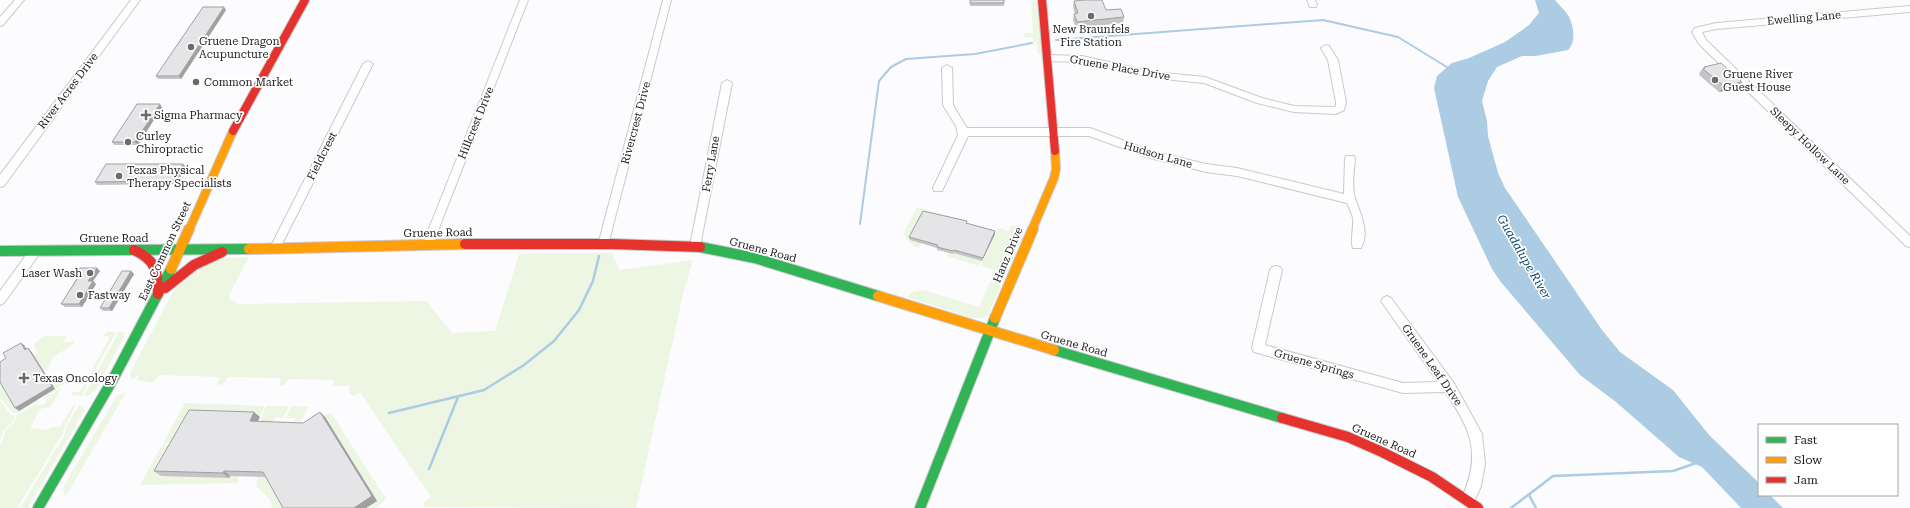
<svg xmlns="http://www.w3.org/2000/svg" width="1910" height="508" viewBox="0 0 1910 508" font-family="'Roboto Serif',serif">
<style>
.green{fill:#ecf6e3}
.water{fill:#abcce3}
.lines{fill:none;stroke-linecap:round;stroke-linejoin:round}
.stream-far1{stroke:#abcce3;stroke-width:2}
.stream{stroke:#abcce3;stroke-width:2.5}
.street-casing{stroke:#cac9cb;stroke-width:2}
.fast-casing{stroke:#cac9cb;stroke-width:12}
.slow-far1-casing{stroke:#cac9cb;stroke-width:10}
.slow-casing{stroke:#cac9cb;stroke-width:12}
.jam-far1-casing{stroke:#cac9cb;stroke-width:10}
.jam-casing{stroke:#cac9cb;stroke-width:12}
.street{fill:#fffeff;fill-rule:evenodd}
.fast{stroke:#30b455;stroke-width:10}
.slow-far1{stroke:#ff9f0a;stroke-width:8}
.slow{stroke:#ff9f0a;stroke-width:10}
.jam-far1{stroke:#e5322d;stroke-width:8}
.jam{stroke:#e5322d;stroke-width:10}
.wall{fill:#c5c4c6}
.shaded-wall{fill:#a0a0a1}
.building{fill:#e5e4e6;stroke:#a0a0a1}
.poi-dot{fill:#6b6a6c;stroke:#fff;stroke-width:1.5}
.labels{text-anchor:middle;dominant-baseline:central;stroke-width:3.5;stroke-linejoin:round;paint-order:stroke}
.street-label{font-size:11px;fill:#1d1c1e;stroke:#fff}
.poi-label{font-size:11px;fill:#1d1c1e;stroke:#fff;text-anchor:start}
.water-label{font-size:12px;font-style:italic;fill:#094867;stroke:#fff}
</style>
<rect width="100%" height="100%" fill="#fcfbfe"/>
<g class="green">
<path d="M1031,0L1035,1L1037,4L1042,54H1038L1037,43H1035L1036,49L1032,37L1025,38L1024,33H1033Z"/>
<path d="M917,207L955,218L954,221L910,240L921,243L919,248L915,247L903,235Z"/>
<path d="M1012,225L1021,228L1024,233L988,315L981,318H972L907,297L912,292L923,290L979,307L995,270L981,266L998,228L1008,231Z"/>
<path d="M612,253L619,270L693,260L684,290L636,508L424,507L423,503L431,497L360,392L353,396L349,393L350,386H333L334,380L289,379L283,386L279,385L281,378L228,377L222,385L217,384L220,377L159,375L153,383L137,380L139,375H137L134,379L131,377L130,373L177,284L194,268L198,273L200,271L198,269L218,258L249,257L229,295V298L238,304L426,301L452,333L495,331L519,254Z"/>
<path d="M948,253L953,254L954,253L981,260L979,266L947,256Z"/>
<path d="M107,332H116L81,396L71,395L73,392H80L110,337L103,336Z"/>
<path d="M119,332H123L125,335L95,391L89,395L84,396Z"/>
<path d="M45,336H67L63,342H74C69,352 50,351 49,369L44,372L34,355L38,353L34,347L35,343Z"/>
<path d="M53,374L59,378H65L66,381L63,385H61L47,398H43L55,389L48,377Z"/>
<path d="M0,378L19,410L38,399V401L20,412L13,413L0,398Z"/>
<path d="M62,387L50,407L40,409L30,428L48,430L51,427H60L73,406L76,405L65,426L62,435L17,508H0V444L3,440L5,430L14,423L17,415L37,404L38,406L46,403L47,399Z"/>
<path d="M126,392L66,496L63,492V487L117,396Z"/>
<path d="M0,401L11,415L15,416L12,422L3,431L0,442Z"/>
<path d="M185,403L264,406L260,417L195,415L179,444L163,443Z"/>
<path d="M79,405L84,407V411L28,508H20L64,436L67,426Z"/>
<path d="M266,406H289L283,418L276,417L274,421H260Z"/>
<path d="M291,406L308,407L301,422H294L296,418H286Z"/>
<path d="M331,413L386,499L376,508H366L377,501L325,417H318Z"/>
<path d="M162,445L178,446L233,469H242L237,483L140,485Z"/>
<path d="M265,470L286,508H272L270,499L256,486L258,477H262Z"/>
</g>
<path class="water" d="M1535,0H1555C1559,5 1566,11 1569,17C1574,27 1576,42 1568,50L1536,56H1522L1497,67L1488,81L1482,101L1487,121L1488,136L1498,173L1505,188L1602,330L1620,352L1673,390L1709,435L1759,483V495H1770L1783,508H1741L1702,467L1679,457L1616,402L1580,375L1500,281L1492,269L1458,197L1434,88L1437,76L1452,63L1469,58L1505,42L1529,25L1539,13Z"/>
<g class="lines">
<g class="stream-far1">
<path d="M1056,40L1323,20L1398,37L1450,69"/>
<path d="M860,224L879,81L891,67L906,59L975,54L1032,43"/>
</g>
<g class="stream">
<path d="M389,413L484,390L524,365L554,341L579,310L593,281L599,256"/>
<path d="M429,469L458,397"/>
<path d="M1529,495L1536,508"/>
<path d="M1511,508L1553,476L1673,471L1696,463"/>
</g>
<defs>
<g id="street">
<path d="M15,0H24L3,25L0,26V17Z"/>
<path d="M131,0H140L4,186L0,187V175Z"/>
<path d="M520,0H528L432,246L431,249H423L422,246Z"/>
<path d="M663,0H671L608,245L607,248H599L598,245Z"/>
<path d="M1307,0H1315L1317,5L1316,7H1310Z"/>
<path d="M1910,6V12L1716,29L1702,32L1706,40L1910,236V247L1906,246L1699,44L1692,32L1695,28L1716,23Z"/>
<path d="M1326,45L1329,46L1338,60L1346,102L1344,110L1336,114L1294,112L1257,103L1204,83L1153,78L1082,62L1047,61L1042,58L1047,55L1082,56L1153,72L1205,77L1262,98L1294,106L1334,107L1336,106V102L1328,60L1321,48Z"/>
<path d="M368,61L373,64L280,248L279,251H271L270,248L363,64Z"/>
<path d="M947,65L952,68L953,105L967,128H1090L1152,151L1206,164L1237,168L1344,194L1345,159L1346,156H1354L1355,159C1354,170 1352,183 1354,194C1358,211 1371,229 1361,248H1353C1350,242 1354,227 1353,218C1352,213 1349,208 1347,203L1237,176L1206,172L1150,158L1089,136H968L942,191H934L933,188L958,135L956,126L943,105L942,68Z"/>
<path d="M727,80L732,83L700,246L699,249H691L690,246L722,83Z"/>
<path d="M36,246L40,247L41,250L40,253L4,303L0,305V291L32,247Z"/>
<path d="M1276,266L1280,267L1282,270L1265,345L1403,383L1438,382L1381,301L1383,298L1387,296L1391,298L1454,383L1482,434L1485,464L1481,486L1473,504L1468,506L1463,504L1461,500C1481,456 1473,431 1445,392L1403,393L1254,352L1252,348L1270,270L1272,267Z"/>
</g>
<g id="fast">
<path d="M700,247L755,258L878,296"/>
<path d="M0,251L249,249"/>
<path d="M1054,350L1282,418"/>
<path d="M38,508L112,381L171,269"/>
<path d="M920,508L995,318"/>
</g>
<g id="slow-far1">
<path d="M189,230L233,131"/>
<path d="M1032,230L1054,178L1056,169L1055,151"/>
</g>
<g id="slow">
<path d="M249,249L465,244"/>
<path d="M171,269L189,229"/>
<path d="M878,296L1054,350"/>
<path d="M995,318L1033,229"/>
</g>
<g id="jam-far1">
<path d="M1042,0L1055,151"/>
<path d="M233,131L305,0"/>
</g>
<g id="jam">
<path d="M465,244H612L700,247"/>
<path d="M134,250C156,260 158,271 158,294"/>
<path d="M165,288L194,265L222,252"/>
<path d="M1282,418L1348,437L1382,452L1432,477L1478,508"/>
</g>
</defs>
<use href="#street" class="street-casing"/>
<use href="#fast" class="fast-casing"/>
<use href="#slow-far1" class="slow-far1-casing"/>
<use href="#slow" class="slow-casing"/>
<use href="#jam-far1" class="jam-far1-casing"/>
<use href="#jam" class="jam-casing"/>
<use href="#street" class="street"/>
<use href="#fast" class="fast"/>
<use href="#slow-far1" class="slow-far1"/>
<use href="#slow" class="slow"/>
<use href="#jam-far1" class="jam-far1"/>
<use href="#jam" class="jam"/>
</g>
<g class="wall">
<rect x="970" y="0" width="34" height="6"/>
<path d="M1074,1L1124,17L1123,23L1076,28L1073,20L1074,14H1075L1073,7Z"/>
<path d="M226,10L181,79H158L156,76Z"/>
<path d="M1704,67L1738,88L1719,92L1699,75L1700,74L1699,73Z"/>
<path d="M162,107L138,145H114L112,142Z"/>
<path d="M183,164L186,167L176,184L97,185L95,182Z"/>
<path d="M967,221V223L995,231V234L982,261L954,253L953,254L942,251L937,250V248L910,240L909,237Z"/>
<path d="M97,268L100,271L93,281L96,284L82,307H65L61,304L77,278L75,276Z"/>
<path d="M131,271L134,274L112,311H103L100,308Z"/>
<path d="M260,417L258,421L303,423L325,417L377,501L366,508H283L266,477L230,476L229,478L161,476L154,471Z"/>
</g>
<g class="shaded-wall">
<path d="M224,7L226,10L181,79L179,76Z"/>
<path d="M1742,82L1738,88L1719,92L1724,86Z"/>
<path d="M160,104L162,107L138,145L135,142Z"/>
<path d="M183,164L186,167L176,184L173,181Z"/>
<path d="M995,231V234L982,261L983,258Z"/>
<path d="M97,268L100,271L93,281L96,284L82,307L79,304L88,281Z"/>
<path d="M131,271L134,274L112,311L109,308Z"/>
<path d="M21,343L24,345L29,353L25,350Z"/>
<path d="M28,348L31,351L55,389L19,411L15,408Z"/>
<path d="M254,412L260,417L255,426L250,421Z"/>
<path d="M320,412L325,417L377,501L366,508H354Z"/>
<path d="M224,471L230,476L229,478L223,473Z"/>
</g>
<g class="building">
<rect x="970" y="0" width="34" height="3"/>
<path d="M1084,0H1102L1106,10L1121,9L1124,17L1077,22L1074,14L1078,13L1074,1Z"/>
<path d="M203,7H224L179,76H156Z"/>
<path d="M1721,63L1742,82L1724,86L1703,69L1705,68L1704,67Z"/>
<path d="M137,104H160L135,142H112Z"/>
<path d="M106,164H183L173,181L95,182Z"/>
<path d="M923,211L967,221L966,223L995,231L983,258L954,250L953,251L937,247L938,245L909,237Z"/>
<path d="M80,268H97L88,281H93L79,304H61L79,276H75Z"/>
<path d="M122,271H131L109,308H100Z"/>
<path d="M21,343L25,350L28,348L52,386L15,408L0,382V362L6,358L3,353Z"/>
<path d="M189,410L254,412L250,421L303,423L320,412L372,496L354,508H283L263,472L224,471L223,473L154,471Z"/>
</g>
<g class="poi-dot">
<circle cx="1091" cy="16" r="4"/>
<circle cx="191" cy="47" r="4"/>
<circle cx="1715" cy="80" r="4"/>
<circle cx="196" cy="82" r="4"/>
<path d="M144 109h4v4h4v4h-4v4h-4v-4h-4v-4h4z"/>
<circle cx="128" cy="142" r="4"/>
<circle cx="119" cy="176" r="4"/>
<circle cx="90" cy="273" r="4"/>
<circle cx="80" cy="295" r="4"/>
<path d="M22 372h4v4h4v4h-4v4h-4v-4h-4v-4h4z"/>
</g>
<g class="labels">
<g class="street-label">
<text transform="translate(1804 18) rotate(-5)">Ewelling Lane</text>
<text transform="translate(1120 68) rotate(10)">Gruene Place Drive</text>
<text transform="translate(68 91) rotate(-53)">River Acres Drive</text>
<text transform="translate(476 123) rotate(-68)">Hillcrest Drive</text>
<text transform="translate(636 123) rotate(-75)">Rivercrest Drive</text>
<text transform="translate(1810 146) rotate(44)">Sleepy Hollow Lane</text>
<text transform="translate(1158 155) rotate(16)">Hudson Lane</text>
<text transform="translate(322 156) rotate(-63)">Fieldcrest</text>
<text transform="translate(711 164) rotate(-80)">Ferry Lane</text>
<text transform="translate(438 233) rotate(-1)">Gruene Road</text>
<text x="114" y="238">Gruene Road</text>
<text transform="translate(763 250) rotate(15)">Gruene Road</text>
<text transform="translate(165 251) rotate(-65)">East Common Street</text>
<text transform="translate(1008 255) rotate(-67)">Hanz Drive</text>
<text transform="translate(1074 344) rotate(16)">Gruene Road</text>
<text transform="translate(1314 364) rotate(16)">Gruene Springs</text>
<text transform="translate(1432 365) rotate(55)">Gruene Leaf Drive</text>
<text transform="translate(1384 441) rotate(24)">Gruene Road</text>
</g>
<g class="poi-label">
<text x="1091" y="29" text-anchor="middle">New Braunfels<tspan x="1091" dy="13">Fire Station</tspan></text>
<text x="199" y="41">Gruene Dragon<tspan x="199" dy="13">Acupuncture</tspan></text>
<text x="1723" y="74">Gruene River<tspan x="1723" dy="13">Guest House</tspan></text>
<text x="204" y="82">Common Market</text>
<text x="154" y="115">Sigma Pharmacy</text>
<text x="136" y="136">Curley<tspan x="136" dy="13">Chiropractic</tspan></text>
<text x="127" y="170">Texas Physical<tspan x="127" dy="13">Therapy Specialists</tspan></text>
<text x="82" y="273" text-anchor="end">Laser Wash</text>
<text x="88" y="295">Fastway</text>
<text x="33" y="378">Texas Oncology</text>
</g>
<g class="water-label">
<text transform="translate(1524 257) rotate(60)">Guadalupe River</text>
</g>
</g>
<rect x="1758" y="424" width="140" height="72" fill="#ffffff" stroke="#a5a4a5"/>
<rect x="1766" y="437" width="20" height="6" fill="#30b455" stroke="#a5a4a5"/>
<text x="1794" y="444" font-size="12" fill="#1d1c1e">Fast</text>
<rect x="1766" y="457" width="20" height="6" fill="#ff9f0a" stroke="#a5a4a5"/>
<text x="1794" y="464" font-size="12" fill="#1d1c1e">Slow</text>
<rect x="1766" y="477" width="20" height="6" fill="#e5322d" stroke="#a5a4a5"/>
<text x="1794" y="484" font-size="12" fill="#1d1c1e">Jam</text>
</svg>
